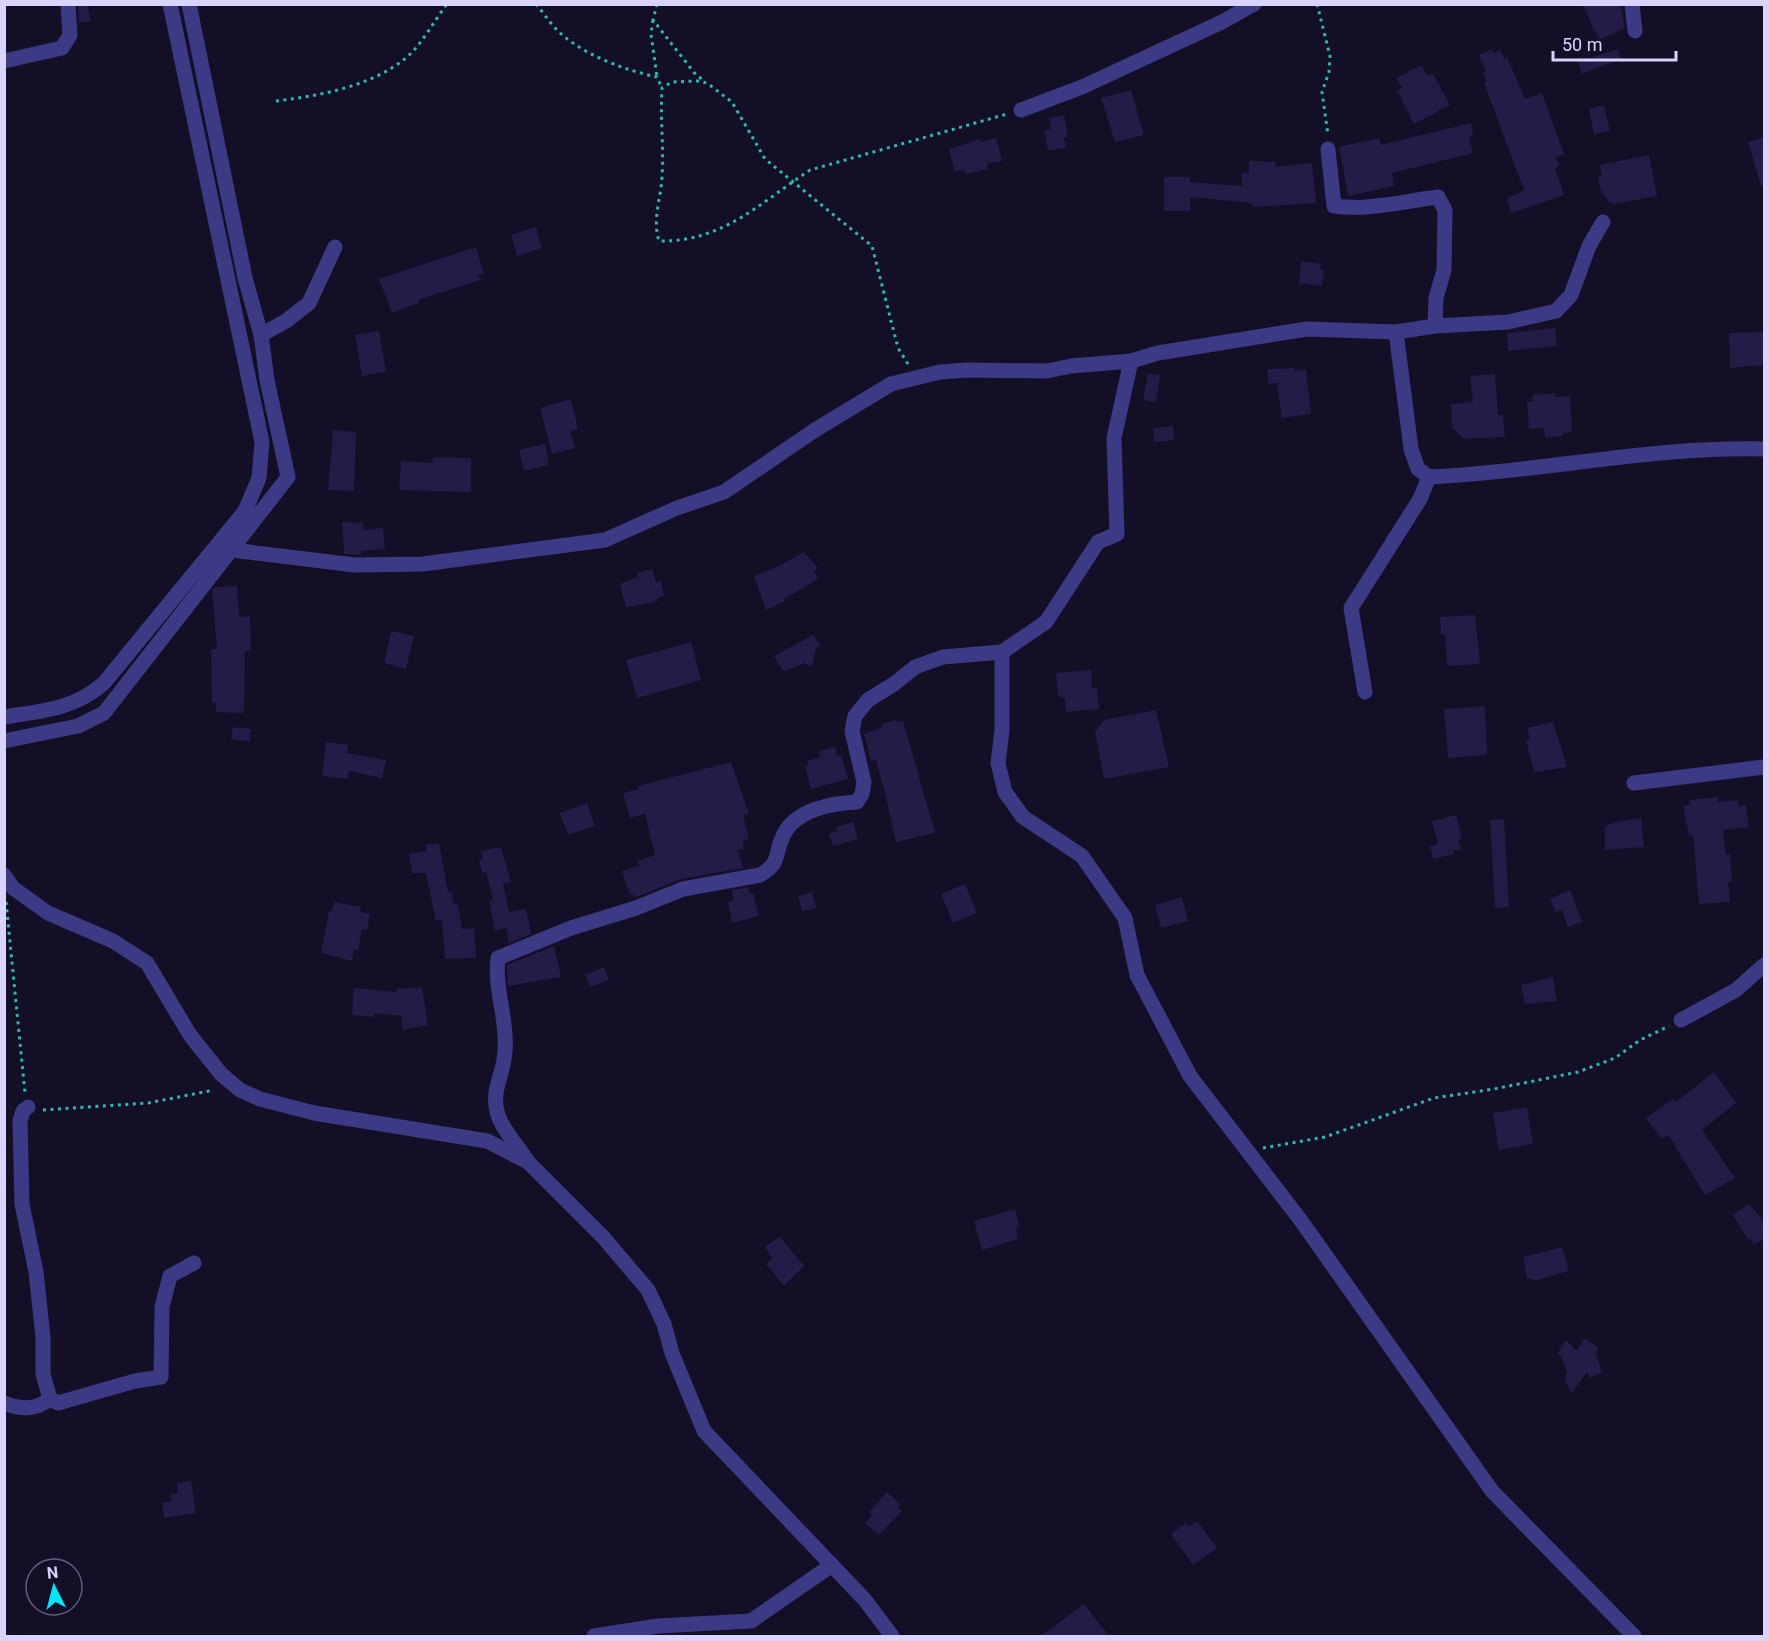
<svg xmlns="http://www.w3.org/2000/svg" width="1769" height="1641" viewBox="0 0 1769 1641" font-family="Roboto,sans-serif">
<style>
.building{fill:#241b47}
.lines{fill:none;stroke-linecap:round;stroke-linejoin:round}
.path{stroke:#2fb8b0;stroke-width:3;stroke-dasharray:3 4.5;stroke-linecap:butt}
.minor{stroke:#3d3a85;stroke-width:15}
</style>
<rect width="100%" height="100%" fill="#130f26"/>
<g class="building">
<path d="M87,4L91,21L79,23L78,6Z"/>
<path d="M1582,4H1620L1625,28L1599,40Z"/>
<path d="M1492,49L1493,53L1501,50L1504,59L1507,57L1525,99L1542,93L1564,154L1556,158L1559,166L1555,168L1564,195L1511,213L1507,198L1524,190L1484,83L1487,82L1483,73L1486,71L1479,55Z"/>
<path d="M1618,49L1621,59L1582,74L1578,62Z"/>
<path d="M1422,65L1427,76L1433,74L1450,105L1414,124L1397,91L1402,88L1396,78Z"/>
<path d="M1131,90L1144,135L1115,142L1101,98Z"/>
<path d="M1604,105L1610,131L1594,134L1589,109Z"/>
<path d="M1064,115L1068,137H1064L1066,148L1048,151L1044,130L1051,129L1049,118Z"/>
<path d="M1471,123L1473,136L1469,137L1473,153L1392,173L1394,186L1348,196L1339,147L1379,138L1381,145Z"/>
<path d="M1764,137V186H1761L1748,142Z"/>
<path d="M996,138L1002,161L987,164L988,169L966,174L964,169L955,172L949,149L980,139L981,142Z"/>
<path d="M1649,155L1657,196L1614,204L1609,202L1601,190L1598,177L1602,176L1600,165Z"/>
<path d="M1249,161L1276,162L1275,167L1312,163L1316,203L1252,207V203L1190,197V211H1164V177H1190V182L1242,186V173H1249Z"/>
<path d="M536,227L542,248L517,256L511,235Z"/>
<path d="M476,247L484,274L478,276L480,280L418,300L419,303L392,313L379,279Z"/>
<path d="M1301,261L1321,264L1320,269L1324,270L1322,286L1299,283Z"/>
<path d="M1555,328L1557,346L1508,351L1507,333Z"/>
<path d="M379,331L386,372L362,376L355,335Z"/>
<path d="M1764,332V365L1730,368L1729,333Z"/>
<path d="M1294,368V371L1306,370L1311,414L1282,418L1277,383L1268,384L1267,369Z"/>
<path d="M1148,373L1160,375L1156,402L1143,400Z"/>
<path d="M1495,374L1498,415H1503L1505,437L1464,439L1452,427L1451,404L1473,402L1470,376Z"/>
<path d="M1555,393V397L1570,396L1572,432L1562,433L1563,436L1545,438L1544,428L1529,429L1527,402L1533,401V395Z"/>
<path d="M571,399L578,429L570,431L575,448L552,454L540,408Z"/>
<path d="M1173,426L1174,440L1154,442L1153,428Z"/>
<path d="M333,430L356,432L354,491L328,490Z"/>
<path d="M545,444L549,465L524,471L519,450Z"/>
<path d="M433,457L471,458V492L399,490L401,461L432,463Z"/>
<path d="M342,522L363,523V530L383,528L385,549L361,551V555L344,554Z"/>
<path d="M804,552L818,568L814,571L818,579L784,599L785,601L766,610L754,576L779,566Z"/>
<path d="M652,569L656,582L661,581L664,596L657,598L658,601L626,608L620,584L638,577L637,573Z"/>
<path d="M237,586L239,617L250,616L251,651H245L244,713L216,712V703H212L211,649H217L212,590L215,587Z"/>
<path d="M1475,615L1480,664L1447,666L1445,634H1441L1440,617Z"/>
<path d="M391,631L414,636L406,669L384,663Z"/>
<path d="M813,635L821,646L816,648L812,667L804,663L784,672L774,656Z"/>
<path d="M691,642L701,680L637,698L626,660Z"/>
<path d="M1091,670L1092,688L1097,687L1099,709L1066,712L1065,698L1058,696L1056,673Z"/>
<path d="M1485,706L1487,755L1448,758L1444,709Z"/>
<path d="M1156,710L1169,767L1104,779L1095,732L1104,720Z"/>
<path d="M897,720V722L903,721L935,833L896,842L885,793L876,760L871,761L864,734L883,727L882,724Z"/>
<path d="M1553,722L1567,767L1534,772L1526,740L1530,739L1527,728Z"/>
<path d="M233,727L251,729L250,742L231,739Z"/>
<path d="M326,742L348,745L347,753L386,760L382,778L349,771L348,779L322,776Z"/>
<path d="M835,747L837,756L841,755L848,779L811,789L805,766L809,765L807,761L820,757L819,751Z"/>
<path d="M731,762L749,814L743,815L749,839L743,841L744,849L738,850L743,868L681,879L634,898L633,894L630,895L622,871L639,866L637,861L655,855L645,814L630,818L623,793L639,789L638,786Z"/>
<path d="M1718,797V802L1738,800L1739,806L1746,805L1749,827L1723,830L1726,854H1730L1732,881L1728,882L1730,902L1699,904L1693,835L1689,836L1683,806L1690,805V800Z"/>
<path d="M587,803L595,826L568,835L560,813Z"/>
<path d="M1456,815L1462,839L1458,840L1461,849L1453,851L1454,854L1433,859L1430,846L1438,844L1432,821Z"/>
<path d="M1641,818L1644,847L1605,850V826L1620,821Z"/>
<path d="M1504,819L1509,907L1495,908L1490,820Z"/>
<path d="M853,822L858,839L833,846L829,834L837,831L836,827Z"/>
<path d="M439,843L448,892L451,891L454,905L458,904L462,929L474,928L476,958L445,959L442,920L436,921L426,873H412L409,854L427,851L426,845Z"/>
<path d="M501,847L511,882L503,884L509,912L526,909L531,934L509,943L506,928L495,931L489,901L493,900L486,872L482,873L479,860L483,859L481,851Z"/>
<path d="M965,884L977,913L953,923L941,894Z"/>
<path d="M748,887L750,894L753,893L759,916L732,923L728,902L734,900L732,890Z"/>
<path d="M1570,890L1582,922L1568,927L1562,910L1555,912L1550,899Z"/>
<path d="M812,892L816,908L802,911L798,896Z"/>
<path d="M1182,897L1188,921L1161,928L1155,905Z"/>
<path d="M334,902L361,907L360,912L370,914L367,930L362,929L358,951L354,950L352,961L321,953L329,911H332Z"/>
<path d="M554,946L561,977L508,986L507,965Z"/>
<path d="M604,967L609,980L590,987L585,975Z"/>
<path d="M1553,977L1557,1001L1525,1004L1521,985Z"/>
<path d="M422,987L428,1025L403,1030L401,1016L374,1013V1017L352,1015L354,988L397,992L396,989Z"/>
<path d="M1714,1072L1736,1103L1702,1130L1735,1178L1705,1195L1669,1136L1661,1138L1646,1118L1673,1099L1676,1102Z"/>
<path d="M1527,1107L1533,1144L1499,1150L1493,1113Z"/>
<path d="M1749,1204L1764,1222V1238L1754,1245L1750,1238L1748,1240L1733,1215Z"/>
<path d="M1015,1209L1019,1225L1016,1230L1018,1239L982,1250L974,1221Z"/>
<path d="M780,1237L804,1266L784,1286L766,1264L772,1259L765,1246Z"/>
<path d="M1562,1247L1569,1271L1533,1281L1532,1278L1527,1279L1523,1257Z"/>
<path d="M1584,1338L1598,1348L1596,1354L1602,1372L1591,1378L1587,1372L1571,1394L1565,1379L1567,1372L1561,1356L1557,1354L1566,1340L1577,1351Z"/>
<path d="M191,1481L196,1513L164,1518L162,1503L171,1501L170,1494L178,1493L177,1483Z"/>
<path d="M887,1492L900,1504L898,1507L902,1511L879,1535L865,1523L872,1515L869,1512Z"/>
<path d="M1197,1521L1217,1548L1193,1565L1171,1534L1186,1523L1189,1527Z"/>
<path d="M1084,1604L1109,1636H1041Z"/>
</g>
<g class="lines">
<g class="path">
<path d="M536,4C543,12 549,22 557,30C581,54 624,70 657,77L662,88"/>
<path d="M657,4L653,20L696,75L705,81"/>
<path d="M1317,4L1330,56L1329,72L1322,92L1328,135"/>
<path d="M653,20L651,34L657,77"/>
<path d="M276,101C319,96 373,86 407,57C422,44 434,21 447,4"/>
<path d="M908,364L898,348L872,246L765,159L732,102L707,83L698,81L672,82L662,88C660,118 664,147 662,177C661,199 652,219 659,241C723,242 760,203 810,170L1007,114"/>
<path d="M6,902L25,1093"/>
<path d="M43,1110L148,1103L214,1090"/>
<path d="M1263,1148L1325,1137L1434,1098L1494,1089L1578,1072L1615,1058L1640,1040L1669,1026"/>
</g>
<g class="minor">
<path d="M1632,4L1635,31"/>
<path d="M4,61L62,48L70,35L68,4"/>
<path d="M1021,110L1082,87L1222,22L1254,4"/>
<path d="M1328,149L1334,206C1366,211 1405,201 1438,197L1445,210L1444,270L1436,298L1435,326L1396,332L1411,449L1418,469L1429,477"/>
<path d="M1435,326L1508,322L1556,311L1571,295L1589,246L1603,222"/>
<path d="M261,335L286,321L309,303L335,247"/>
<path d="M232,550L355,565L423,564L605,540L677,508L724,492L815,430L891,384L940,372L967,370L1047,371L1071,366L1131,361"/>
<path d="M1002,652V731L998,763L1005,792L1023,817L1082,856L1125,918L1137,975L1190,1076L1302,1222L1492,1491L1634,1636"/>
<path d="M1365,692L1351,608L1420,499L1429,477C1541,472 1652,446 1764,449"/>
<path d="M4,717C42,711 75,709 104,683L245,511L259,478L262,442L170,4"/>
<path d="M4,741L78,726L104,713L288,477L267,380L261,335L245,278L189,4"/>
<path d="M1634,783L1764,767"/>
<path d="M4,875L13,888L48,913L113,941L147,963L190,1035L221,1074L240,1090L260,1099L314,1113L487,1141L528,1162L603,1237L648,1290L664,1324L672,1353L704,1431L865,1600L892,1636"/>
<path d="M1681,1020L1736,990L1764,965"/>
<path d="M28,1107L23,1111L20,1121L22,1204L36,1272L43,1337V1374L50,1399L58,1403L135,1381L161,1377L162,1307L170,1276L194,1263"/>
<path d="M528,1162C519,1147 503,1131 498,1115C490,1091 504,1075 505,1051C508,1021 494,989 498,958L571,928L636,908L683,889L760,875C781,863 774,855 783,836C794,810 832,803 857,802L862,794L864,782L852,731L855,716L868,700L894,684L915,667L943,657L1002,652L1046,622L1098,542L1117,534L1114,438L1131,361L1158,353L1307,329L1396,332"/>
<path d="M4,1403C22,1410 35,1410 50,1399"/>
<path d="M594,1636L658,1626L751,1621L832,1565"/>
</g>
</g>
<rect width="1769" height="1641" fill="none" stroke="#d9d4ff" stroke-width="12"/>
<g transform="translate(54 1587) rotate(354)"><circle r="28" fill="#130f26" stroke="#625e7d" stroke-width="1.5"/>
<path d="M0-4.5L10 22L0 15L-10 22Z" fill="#00e5ff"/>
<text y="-9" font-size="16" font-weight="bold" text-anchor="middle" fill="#d9d4ff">N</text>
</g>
<path d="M1553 51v9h123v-9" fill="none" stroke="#d9d4ff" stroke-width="3"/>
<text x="1562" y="51" font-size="18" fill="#d9d4ff" stroke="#130f26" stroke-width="4.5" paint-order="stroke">50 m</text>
</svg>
